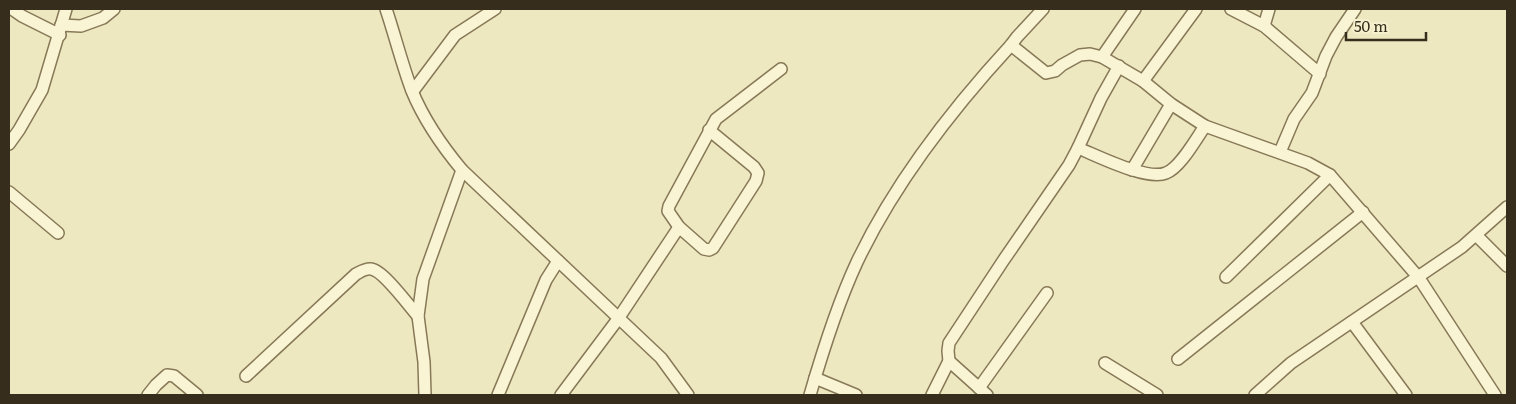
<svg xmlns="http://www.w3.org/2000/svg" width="1516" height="404" viewBox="0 0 1516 404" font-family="Literata,serif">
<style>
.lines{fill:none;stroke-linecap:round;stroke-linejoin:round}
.minor-casing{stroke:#877958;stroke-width:14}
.minor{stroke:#f9f4d3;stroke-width:11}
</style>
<rect width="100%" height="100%" fill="#eee8c0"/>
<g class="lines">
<defs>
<g id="minor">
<path d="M12,9L22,16L60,35"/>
<path d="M386,9C395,36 402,64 412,91C424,120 442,146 462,170L423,279L418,316L424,362L425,395"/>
<path d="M1231,9L1264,26L1320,74"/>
<path d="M61,25L81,26L103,18L114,9"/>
<path d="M1264,26L1269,9"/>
<path d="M1011,45L1046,73L1055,71L1062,65L1080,55L1090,54L1102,57L1143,81L1171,104L1205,126L1308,163L1330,175L1419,278L1495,395"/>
<path d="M1102,57L1135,9"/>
<path d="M1143,81L1196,9"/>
<path d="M413,91L455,35L495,9"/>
<path d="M709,130L754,167L758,173L756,181L713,248L709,250L704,249L679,227L668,211L669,206L716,119L781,69"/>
<path d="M9,144L19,130L42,90L66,9"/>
<path d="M1078,148C1098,156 1147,181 1166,173C1180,168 1196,139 1205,126"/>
<path d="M1280,152L1294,119L1312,93L1326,56L1336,37L1355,9"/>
<path d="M462,170L661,358L688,395"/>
<path d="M1132,170L1171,104"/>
<path d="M9,192L58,233"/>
<path d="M1477,236L1507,266"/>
<path d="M1226,277L1330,175"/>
<path d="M1352,322L1406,395"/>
<path d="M1178,359L1363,212"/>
<path d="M949,361L948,351L949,343L1003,261L1069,165L1078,148L1101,98L1119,66"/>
<path d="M1105,363L1157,395"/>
<path d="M246,376L356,274C360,272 366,268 371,269C383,270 409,306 418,316"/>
<path d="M815,378L856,395"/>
<path d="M979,388L1047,293"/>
<path d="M148,395L156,385L167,375L174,376L197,395"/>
<path d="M498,395L546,280L558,261"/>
<path d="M561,395L618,319L679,227"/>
<path d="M810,395C823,350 837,305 857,262C894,184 953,108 1011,45L1017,37L1043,9"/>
<path d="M932,395L949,361L987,395"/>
<path d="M1255,395L1291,363L1462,247L1507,207"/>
</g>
</defs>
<use href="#minor" class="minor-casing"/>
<use href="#minor" class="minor"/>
</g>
<rect width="1516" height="404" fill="none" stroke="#362d1c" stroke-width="20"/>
<path d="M1346 32v8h80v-8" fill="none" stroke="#362d1c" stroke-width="2.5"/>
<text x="1354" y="32" font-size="15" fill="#362d1c" stroke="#f5f1cf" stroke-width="4" paint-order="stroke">50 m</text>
</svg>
